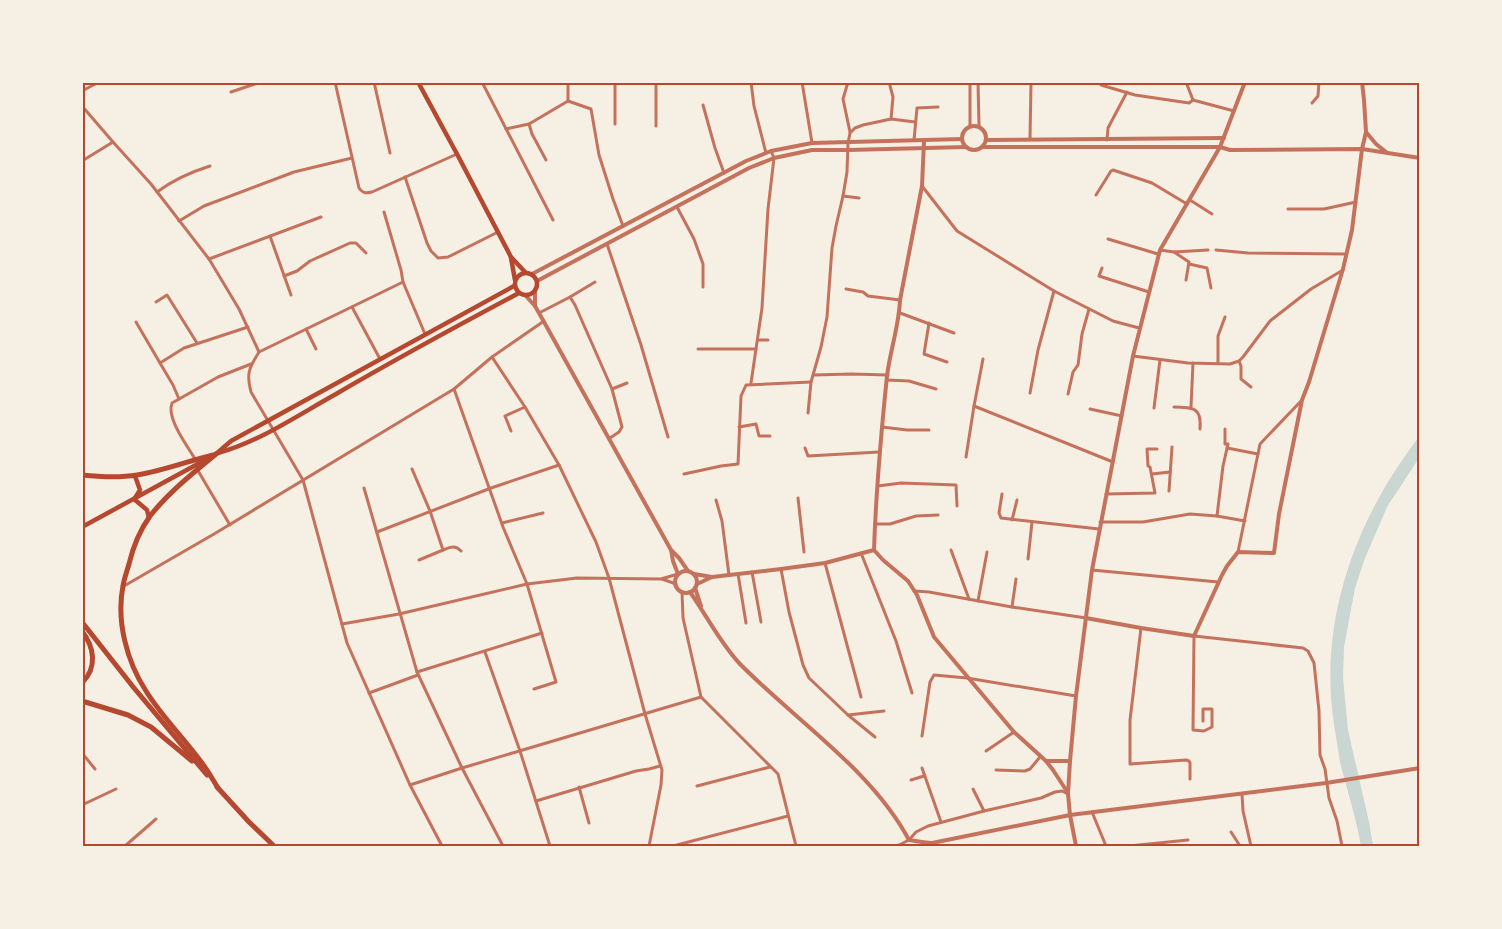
<svg xmlns="http://www.w3.org/2000/svg" width="1502" height="929" viewBox="0 0 1502 929" font-family="Commissioner,sans-serif">
<style>
.water{fill:#c9d6d2}
.lines{fill:none;stroke-linecap:round;stroke-linejoin:round}
.minor{stroke:#c5725c;stroke-width:3}
.tertiary{stroke:#c5725c;stroke-width:4}
.secondary{stroke:#b5482f;stroke-width:4.5}
.primary{stroke:#b5482f;stroke-width:5}
.neatline{fill:none;stroke:#b5482f;stroke-width:2}
</style>
<rect width="100%" height="100%" fill="#f6efe4"/>
<path class="water" d="M1419,437V458L1387,507L1365,558L1355,588L1344,647L1343,678L1348,730L1369,822L1373,846H1361C1356,817 1347,790 1340,762C1338,749 1336,737 1334,724C1318,621 1356,518 1419,437Z"/>
<g class="lines">
<g class="minor">
<path d="M335,82L359,188C363,194 366,193 372,192L457,154"/>
<path d="M374,82L390,153"/>
<path d="M482,82L553,220"/>
<path d="M615,82V124"/>
<path d="M656,82V126"/>
<path d="M751,82L754,106L766,153"/>
<path d="M802,82L812,143"/>
<path d="M848,82L843,99L850,132"/>
<path d="M970,82V126"/>
<path d="M978,82L979,126"/>
<path d="M1186,82L1193,100L1234,111"/>
<path d="M1101,85L1135,95L1189,103L1193,100"/>
<path d="M82,91L99,82"/>
<path d="M231,92L261,82"/>
<path d="M568,101L591,109L599,155L613,199L623,226"/>
<path d="M1312,103L1318,96L1319,82"/>
<path d="M703,105L715,148L724,173"/>
<path d="M82,106L113,142L151,184L209,259L239,309L259,352C249,368 246,374 251,392L303,480L347,643L410,785L442,846"/>
<path d="M891,119L915,122"/>
<path d="M529,124L532,134L546,160"/>
<path d="M506,129L529,124L568,101V82"/>
<path d="M1030,139L1031,82"/>
<path d="M914,140L917,108L938,107"/>
<path d="M1107,140L1108,128L1127,92"/>
<path d="M82,161L113,142"/>
<path d="M405,177L427,243L431,251L438,258L448,257L498,232"/>
<path d="M922,186L957,231L1054,291L1113,321L1139,328"/>
<path d="M157,192C173,180 191,172 210,166"/>
<path d="M1096,195L1111,171L1113,170L1152,183L1187,204"/>
<path d="M843,196L859,198"/>
<path d="M1190,200L1212,214"/>
<path d="M677,207L694,239L703,264V287"/>
<path d="M1288,209H1324L1356,202"/>
<path d="M384,212L401,270L403,282L425,334"/>
<path d="M179,221L204,206L294,172L352,158"/>
<path d="M270,236L291,295"/>
<path d="M1108,239L1158,254"/>
<path d="M607,244L641,345L668,437"/>
<path d="M1160,250L1174,252L1208,250"/>
<path d="M1216,250L1248,253L1346,254"/>
<path d="M1174,252L1189,262L1186,280"/>
<path d="M209,259L321,217"/>
<path d="M1189,264L1207,268L1211,288"/>
<path d="M1102,268L1099,276L1149,292"/>
<path d="M284,276L297,271L310,261L350,243H356L366,253"/>
<path d="M595,282L570,297L575,305L612,389L622,427L619,432L610,438"/>
<path d="M846,289L863,292L868,296L900,300"/>
<path d="M156,302L167,295L197,343"/>
<path d="M352,307L380,359"/>
<path d="M539,313L570,297"/>
<path d="M900,313L954,333"/>
<path d="M136,322L160,363L184,348L248,327"/>
<path d="M929,323L924,354L947,362"/>
<path d="M306,329L316,349"/>
<path d="M758,340H768"/>
<path d="M698,349H756"/>
<path d="M259,352L403,282"/>
<path d="M1133,356L1188,363L1230,364L1239,361L1243,357L1270,321L1311,289L1343,270"/>
<path d="M492,357L525,407L559,465L596,542L609,578L645,714L662,770L661,785L649,846"/>
<path d="M1239,361L1241,366V379L1251,387"/>
<path d="M160,363L173,385L179,399"/>
<path d="M1218,363V336L1225,317"/>
<path d="M814,375L851,374L888,375"/>
<path d="M887,380L909,381L936,389"/>
<path d="M751,383L762,308L768,209L774,158L771,151"/>
<path d="M454,389L503,527L527,584L556,682L534,689"/>
<path d="M612,389L627,383"/>
<path d="M1030,393L1038,350L1054,291"/>
<path d="M1068,394L1073,372L1078,365L1082,334L1089,309"/>
<path d="M974,406L1113,462"/>
<path d="M1174,407C1192,407 1202,407 1200,429"/>
<path d="M1191,407L1193,363"/>
<path d="M1154,408L1160,360"/>
<path d="M1090,409L1122,416"/>
<path d="M808,413L811,382L821,347L827,317L832,248L836,226L843,196L847,172L848,143L850,133L855,128L863,125L891,119L893,97L889,82"/>
<path d="M739,427L756,424L759,436H770"/>
<path d="M882,427L907,430H929"/>
<path d="M511,431L505,416L525,407"/>
<path d="M805,448L808,456L879,452"/>
<path d="M1227,448L1258,454"/>
<path d="M966,457L974,406L983,359"/>
<path d="M195,459C187,445 166,418 172,403L218,377L251,364"/>
<path d="M197,469L230,525"/>
<path d="M412,469L430,511L443,550C451,547 455,545 461,551"/>
<path d="M684,474L721,466L738,464L741,396L746,385L811,382"/>
<path d="M1152,474L1170,472"/>
<path d="M878,486L901,483L956,485L957,506"/>
<path d="M364,488L417,672L462,768L503,846"/>
<path d="M1169,491L1172,447"/>
<path d="M1002,494L999,513L1001,518L1099,529"/>
<path d="M1106,494L1155,493L1150,467L1148,466L1147,449H1157"/>
<path d="M798,498L804,552"/>
<path d="M716,500L722,521L729,575"/>
<path d="M1217,516L1223,466L1228,444H1225V429"/>
<path d="M1012,520L1017,500"/>
<path d="M1100,522H1143L1190,514L1217,516L1245,521"/>
<path d="M502,523L543,513"/>
<path d="M875,524H890L916,516L938,515"/>
<path d="M377,532L491,488L559,465"/>
<path d="M951,550L969,599"/>
<path d="M1238,552L1260,444L1302,400"/>
<path d="M861,553L896,641L912,693"/>
<path d="M1028,559L1032,522"/>
<path d="M419,560L443,550"/>
<path d="M825,563L861,697"/>
<path d="M781,569L789,612L803,665L809,678L848,715L875,737"/>
<path d="M1092,570L1218,582"/>
<path d="M752,572L761,622"/>
<path d="M738,574L746,623"/>
<path d="M662,579L676,584"/>
<path d="M124,586L214,534L454,389L492,357L544,321"/>
<path d="M915,591L929,592L1012,607L1086,618"/>
<path d="M682,592L683,618L701,697L778,774L796,846"/>
<path d="M978,601L987,552"/>
<path d="M1012,607L1016,579"/>
<path d="M342,624L399,614L527,584L577,578L661,579L678,574"/>
<path d="M1141,628L1130,720V764L1186,760L1189,761L1190,763V779"/>
<path d="M485,652L520,751L550,846"/>
<path d="M417,672L542,633"/>
<path d="M369,693L418,675"/>
<path d="M848,715L884,711"/>
<path d="M1203,721V709H1212V727L1204,731L1193,730L1194,636L1303,648L1308,651L1314,663L1319,711L1320,755L1325,769L1329,798L1337,821L1342,846"/>
<path d="M922,736L930,682L934,675L967,678L1076,696"/>
<path d="M986,751L1014,732"/>
<path d="M82,753L95,769"/>
<path d="M922,768L941,822"/>
<path d="M996,770L1025,771L1030,769L1040,757"/>
<path d="M911,780L924,776"/>
<path d="M410,785L462,768L701,697"/>
<path d="M697,786L770,767"/>
<path d="M579,787L589,823"/>
<path d="M973,789L984,811"/>
<path d="M1242,794L1243,811L1251,846"/>
<path d="M536,801L636,771L649,769L660,766"/>
<path d="M82,805L116,789"/>
<path d="M1092,812L1106,846"/>
<path d="M1231,832L1240,846"/>
<path d="M125,846L156,819"/>
<path d="M673,846L788,816"/>
<path d="M893,846L899,845L909,840L916,832L928,826L984,811L1041,798L1055,792L1062,791L1068,794"/>
<path d="M1129,846L1188,840"/>
</g>
<g class="tertiary">
<circle cx="974" cy="138" r="12"/>
<path d="M1366,132L1376,144L1386,152"/>
<path d="M987,140L1224,138"/>
<path d="M924,141L922,186L900,300C899,326 890,351 887,376C881,434 876,492 874,550L883,560L908,581L917,595L934,637L1014,732L1046,761L1053,770L1068,793"/>
<path d="M982,147H1220L1230,150L1362,149L1420,158"/>
<path d="M532,274L746,161L771,151L812,143L962,139"/>
<path d="M537,281L749,168L774,158L812,150H848L966,147"/>
<path d="M535,291V306L539,313L671,550L679,558L688,571"/>
<path d="M525,295L535,306"/>
<path d="M671,550L673,561L678,574"/>
<circle cx="686" cy="582" r="11"/>
<path d="M694,574L712,577L781,569L825,563L874,550"/>
<path d="M697,584L712,577"/>
<path d="M695,588L701,606"/>
<path d="M690,592C707,616 720,643 740,664C795,720 872,770 909,840C917,841 924,843 932,843L1070,815L1326,783L1420,768"/>
<path d="M1086,618L1141,628L1194,636L1222,575L1227,566L1238,552L1274,553L1279,514L1302,400L1309,382L1343,269L1352,230L1362,149L1366,132L1364,100L1362,82"/>
<path d="M1046,761H1070"/>
<path d="M1076,846L1070,815L1068,794L1070,761L1076,696L1092,570L1133,356L1160,250L1220,147L1245,82"/>
</g>
<g class="secondary">
<path d="M418,82L457,154L511,257L525,272"/>
<path d="M511,258L515,280"/>
<circle cx="526" cy="284" r="11"/>
<path d="M218,453C259,442 298,415 336,394C396,359 457,326 519,293"/>
<path d="M135,498L140,490L135,476"/>
<path d="M134,499L147,510L149,518"/>
<path d="M82,527L216,454L231,441L514,286"/>
</g>
<g class="primary">
<path d="M216,454C193,473 169,492 150,516C140,530 133,547 129,564C127,571 124,579 123,586C116,621 127,662 146,691C162,717 184,738 202,763C208,771 213,780 218,788"/>
<path d="M82,475C101,477 119,478 137,475C163,471 188,461 213,455"/>
<path d="M82,622L134,688L207,775"/>
<path d="M82,631C94,647 98,667 82,683"/>
<path d="M82,701L128,715L151,727L192,761"/>
<path d="M217,787L249,822L274,846"/>
</g>
</g>
<rect width="1502" height="929" fill="none" stroke="#f6efe4" stroke-width="168"/>
<rect x="84" y="84" width="1334" height="761" class="neatline"/>
</svg>
